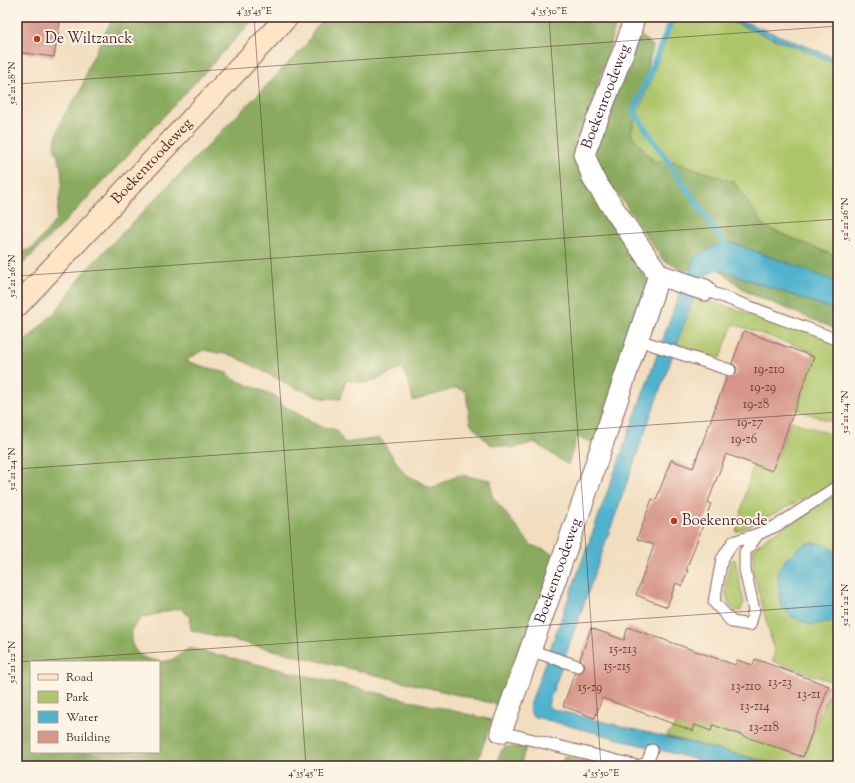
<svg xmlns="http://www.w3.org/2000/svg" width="855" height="783" viewBox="0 0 855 783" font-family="'Sorts Mill Goudy',serif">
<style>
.green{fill:#aec66b;stroke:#7c724b}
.forest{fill:#8aab5f;stroke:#6a6545;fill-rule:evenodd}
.water{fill:#4fb3cd;stroke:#4c697c}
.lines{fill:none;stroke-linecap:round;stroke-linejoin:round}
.stream{stroke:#4fb3cd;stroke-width:6}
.building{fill:#d7968a}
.lane-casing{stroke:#85625f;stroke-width:13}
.street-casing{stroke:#85625f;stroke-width:23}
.secondary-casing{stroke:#85625f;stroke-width:24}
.lane{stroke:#fff;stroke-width:11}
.street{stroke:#fff;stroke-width:21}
.secondary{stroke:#fde5c5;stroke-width:22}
.ticks{fill:none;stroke:#4a1f2b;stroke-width:1;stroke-opacity:0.45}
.poi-dot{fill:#c8321e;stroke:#fcf5e5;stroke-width:1.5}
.labels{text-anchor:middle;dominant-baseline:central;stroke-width:4;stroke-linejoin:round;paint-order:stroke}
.number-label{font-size:13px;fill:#6d3d43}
.poi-label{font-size:15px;fill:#4a1f2b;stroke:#fcf5e5;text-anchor:start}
.street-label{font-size:15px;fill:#4a1f2b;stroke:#fcf5e5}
.neatline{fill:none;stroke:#4a1f2b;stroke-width:1.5}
.ticks-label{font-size:10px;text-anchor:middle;fill:#4a1f2b}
</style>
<rect width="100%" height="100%" fill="#fcf5e5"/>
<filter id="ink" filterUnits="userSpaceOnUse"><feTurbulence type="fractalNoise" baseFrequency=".025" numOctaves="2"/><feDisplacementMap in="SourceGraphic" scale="8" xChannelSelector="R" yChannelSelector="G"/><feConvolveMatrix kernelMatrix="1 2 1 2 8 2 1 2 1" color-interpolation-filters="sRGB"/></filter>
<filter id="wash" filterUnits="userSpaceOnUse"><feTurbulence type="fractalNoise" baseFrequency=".012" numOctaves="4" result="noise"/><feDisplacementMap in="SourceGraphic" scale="16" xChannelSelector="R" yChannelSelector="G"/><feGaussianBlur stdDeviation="0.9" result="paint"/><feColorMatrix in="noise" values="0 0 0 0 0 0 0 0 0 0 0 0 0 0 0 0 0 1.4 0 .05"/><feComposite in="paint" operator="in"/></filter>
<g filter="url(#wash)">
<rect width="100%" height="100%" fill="#f2debf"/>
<g class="green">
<path d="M677,17H720L838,63V257L765,227L654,162L630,134L673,22Z"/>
<path d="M694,297L802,329L838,344V424L795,409L814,357L812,351L733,324L720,358L676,345Z"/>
<path d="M791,421L838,437V475L826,488L736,532L753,464L772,471Z"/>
<path d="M838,493V564L833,550L828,622L838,621V766H783L666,736L675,725H713L803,757L833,682L772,661L775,654L753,570L754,548L769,536L803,517Z"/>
<path d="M735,559L744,603L740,611H735C721,599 726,577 731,561Z"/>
</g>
<g class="forest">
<path d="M113,17H256L83,203L17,270V254L34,247L56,220L62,181L61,167L54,146L58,130L64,115L81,90L88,67Z"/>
<path d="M325,17H618L578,150L646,267L649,288L595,443L577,437L568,465L534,442L515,448L489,444L470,423L466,392L457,388L413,401L410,386L402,368L369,383L346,380L341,399L322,398L293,387L234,356L203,350L185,361L227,373L233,379L276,396L281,404L319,426L337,430L344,443L380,438L404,473L431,488L459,475L491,480L492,496L531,545L557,555L499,705L191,630L189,616L180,608L141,618L131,630C129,647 138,659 155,660C158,661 163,662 167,661C176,659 182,653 189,648L492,720L476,766H17V577L22,572L17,568V349L54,313L89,267L306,45L315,29ZM31,662H159V752H31Z"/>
<path d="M628,17H645L639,34L653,46L631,134L654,162L673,161L734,182L765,227L838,257V282L733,243H720L694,257L691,269L683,271L662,259L589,151Z"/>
<path d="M718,269L838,311V330L747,292Z"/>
<path d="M505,747H526L520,766H495L501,751Z"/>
<path d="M564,756L610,766H561Z"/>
</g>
<g class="water">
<path d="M719,17H732L838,59V64Z"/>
<path d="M720,243H733L838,282V311L718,269L704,276L694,297L648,423L548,705L552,709L783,766H720L532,716L529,707L680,292L691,269L694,257Z"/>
<path d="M805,543C815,543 825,542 832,549C843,559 838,605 838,621L810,625L791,616L781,606L778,584V571L784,561Z"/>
</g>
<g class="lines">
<path class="stream" d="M675,17L672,19L634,112L724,243"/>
</g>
<g id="blocks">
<g class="building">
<path d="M20,17H61L54,57L17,52Z"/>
<path d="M744,331L814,357L772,471L726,454L708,502L711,504L686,570H688L682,586L676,583L667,607L636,595L654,545L637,539L652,499L656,500L671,460L693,468L727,376L732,377L736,373L737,368L732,363Z"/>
<path d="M628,627L735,665L737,660L753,665L755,659L829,686L803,757L713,725L711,731L695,725L693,731L602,698L595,718L563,706L575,672L580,673L584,669L585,664L580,659L591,628L624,640Z"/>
</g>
</g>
</g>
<g filter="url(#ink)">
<use href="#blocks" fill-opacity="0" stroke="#85625f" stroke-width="1"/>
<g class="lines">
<defs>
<g id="lane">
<path d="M705,290L838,340"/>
<path d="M638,340L730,370"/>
<path d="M758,534L745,552V570L754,610L750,625L732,622L714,602L722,559L733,542L758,534L778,525L838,486"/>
<path d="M529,650L578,666"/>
<path d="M501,732L638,766"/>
<path d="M638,766L647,763L652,750"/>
</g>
<g id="street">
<path d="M659,275L705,290"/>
<path id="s1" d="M501,732L584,499L659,275L594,180L584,154L629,37L634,17"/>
</g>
<g id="secondary">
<path id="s2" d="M17,306L287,17"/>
</g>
</defs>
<use href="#lane" class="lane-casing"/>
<use href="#street" class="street-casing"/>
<use href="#secondary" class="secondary-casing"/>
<use href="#lane" class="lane"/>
<use href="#street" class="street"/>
<use href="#secondary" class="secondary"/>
</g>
</g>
<path class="ticks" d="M254,17L306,766M549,17L601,766M17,84L838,26M17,276L838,219M17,469L838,412M17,662L838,605"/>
<g class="poi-dot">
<circle cx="37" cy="39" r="4"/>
<circle cx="674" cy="521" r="4"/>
</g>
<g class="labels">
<g class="number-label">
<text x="769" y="370">19-z10</text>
<text x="763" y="388">19-z9</text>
<text x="756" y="405">19-z8</text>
<text x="750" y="423">19-z7</text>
<text x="744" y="440">19-z6</text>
<text x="623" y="650">15-z13</text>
<text x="617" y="667">15-z15</text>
<text x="780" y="683">13-z3</text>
<text x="746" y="687">13-z10</text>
<text x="590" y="688">15-z9</text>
<text x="809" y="695">13-z1</text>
<text x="755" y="707">13-z14</text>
<text x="764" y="728">13-z18</text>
</g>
<g class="poi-label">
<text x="45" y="39">De Wiltzanck</text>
<text x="682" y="521">Boekenroode</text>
</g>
<g class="street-label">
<text stroke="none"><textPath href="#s1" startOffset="688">Boekenroodeweg</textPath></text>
<text stroke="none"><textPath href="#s2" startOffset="198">Boekenroodeweg</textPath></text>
<text stroke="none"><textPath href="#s1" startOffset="171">Boekenroodeweg</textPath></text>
</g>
</g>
<rect width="855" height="783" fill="none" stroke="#fcf5e5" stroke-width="44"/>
<rect x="30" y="661" width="130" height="92" fill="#fcf5e5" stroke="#b59f9b"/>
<rect x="38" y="674" width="20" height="6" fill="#fde5c5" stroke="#b59f9b"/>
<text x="66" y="681" font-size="12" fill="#4a1f2b">Road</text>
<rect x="38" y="691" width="20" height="12" fill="#aec66b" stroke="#b59f9b"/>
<text x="66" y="701" font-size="12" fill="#4a1f2b">Park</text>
<rect x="38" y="711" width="20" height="12" fill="#4fb3cd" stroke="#b59f9b"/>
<text x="66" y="721" font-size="12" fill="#4a1f2b">Water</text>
<rect x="38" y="731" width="20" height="12" fill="#d7968a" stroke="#b59f9b"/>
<text x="66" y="741" font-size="12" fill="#4a1f2b">Building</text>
<rect x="22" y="22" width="811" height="739" class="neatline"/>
<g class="ticks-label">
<text x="254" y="14">4°35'45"E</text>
<text x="549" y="14">4°35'50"E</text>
<text transform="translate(11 83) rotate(-90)" y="4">52°21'28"N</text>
<text transform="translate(844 219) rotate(-90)" y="4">52°21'26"N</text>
<text transform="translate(11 276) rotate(-90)" y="4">52°21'26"N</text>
<text transform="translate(844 412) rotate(-90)" y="4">52°21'24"N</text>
<text transform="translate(11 469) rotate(-90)" y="4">52°21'24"N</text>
<text transform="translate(844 605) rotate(-90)" y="4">52°21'22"N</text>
<text transform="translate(11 662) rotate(-90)" y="4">52°21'22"N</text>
<text x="306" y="776">4°35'45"E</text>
<text x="601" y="776">4°35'50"E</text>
</g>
</svg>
